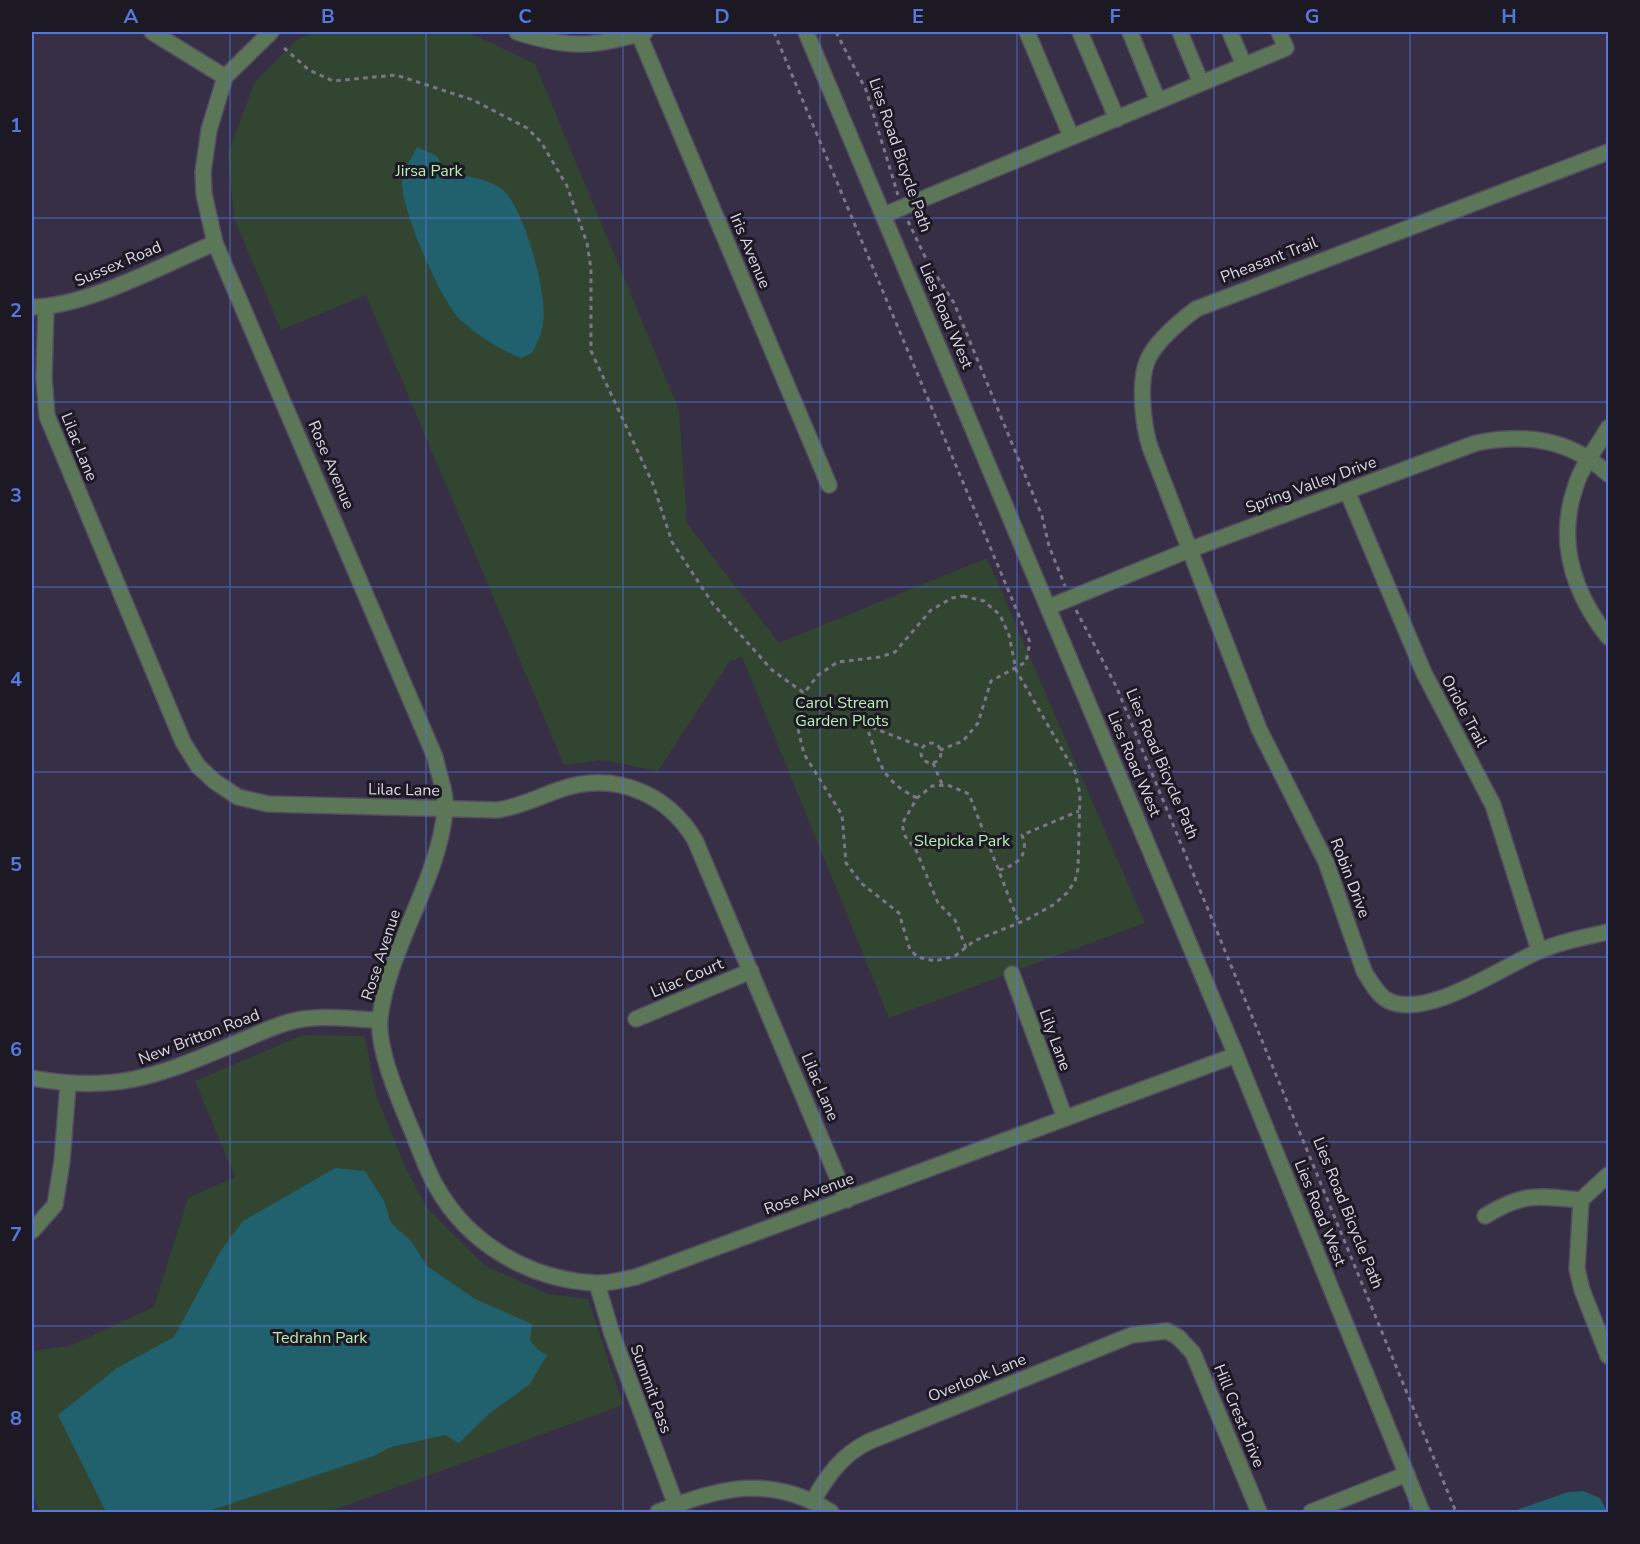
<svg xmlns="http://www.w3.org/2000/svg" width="1640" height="1544" viewBox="0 0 1640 1544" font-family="'Nunito Sans',sans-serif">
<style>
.green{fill:#324530}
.water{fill:#20616d}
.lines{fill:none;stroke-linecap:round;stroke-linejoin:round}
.minor-casing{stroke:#544d62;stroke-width:18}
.path{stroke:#7c7689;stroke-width:3;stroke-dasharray:4.5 4.5;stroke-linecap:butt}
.minor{stroke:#5b7758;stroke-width:15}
.grid{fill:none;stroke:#5677dc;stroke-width:1.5;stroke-opacity:0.55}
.labels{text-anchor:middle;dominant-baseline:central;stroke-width:6;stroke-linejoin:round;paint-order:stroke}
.street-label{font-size:16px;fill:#dad6e5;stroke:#1d1924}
.park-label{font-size:16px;fill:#b7eeb2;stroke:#1d1924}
.neatline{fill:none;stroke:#5677dc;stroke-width:2}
.grid-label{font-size:20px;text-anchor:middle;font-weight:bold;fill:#5677dc}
</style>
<rect width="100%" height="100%" fill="#372f45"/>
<g class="green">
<path d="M316,32H468L535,64L679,410L687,523L779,643L987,558L1145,923L889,1018L742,657L730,661L658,771L603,760L564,765L366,295L281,330L234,218L228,154L254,83L298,39Z"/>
<path d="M303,1035L365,1036L375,1092L406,1169L427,1208L484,1265L548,1294L588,1299L623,1405L328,1512H40L32,1493V1351L70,1346L154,1307L188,1198L235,1177L195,1081Z"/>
</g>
<g class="water">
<path d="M417,147L437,156L445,171C464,177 490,177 505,192C525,212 548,295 543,323C542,333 537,344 532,353L521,358C499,349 480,337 463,322C442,306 403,212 402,185C401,173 412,158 417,147Z"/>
<path d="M335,1168L365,1171L384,1201L391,1223L412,1242L427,1266L475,1299L532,1324L530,1340L538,1350L547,1355L530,1384L490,1413L459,1443L445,1435L391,1447L374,1456L206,1512H106L58,1415L117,1368L174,1337L220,1252L243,1221Z"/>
<path d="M1583,1491L1600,1498L1607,1512H1511L1568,1492Z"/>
</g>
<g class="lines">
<defs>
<g id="minor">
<path d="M152,32L225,77"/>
<path d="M271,32L225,77L209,130L203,172L204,194L215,243L435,757C438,773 447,794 445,810C439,880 388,948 380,1018C377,1047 396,1092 407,1119C417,1141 424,1165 436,1186C468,1244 530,1280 596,1283C609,1284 624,1279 636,1277L1236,1055"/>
<path d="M517,32C569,49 594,47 645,32"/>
<path d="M638,32L829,485"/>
<path d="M806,32L1236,1055L1422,1512"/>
<path d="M1027,32L1071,136"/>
<path d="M1080,32L1117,119"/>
<path d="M1130,32L1158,101"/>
<path d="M1180,32L1201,83"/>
<path d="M1230,32L1244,65"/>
<path d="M1608,152L1196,309C1179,322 1157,340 1148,359C1138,381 1143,425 1150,447L1259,729L1326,862L1364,971C1370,981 1377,994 1387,1000C1425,1021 1502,967 1537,952C1559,942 1585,937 1608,932"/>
<path d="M884,215L1286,48L1279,32"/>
<path d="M32,307C84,308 165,264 215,243"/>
<path d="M46,307L44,378L47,416L183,742L198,766L214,781L238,797L268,804L498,810C523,806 544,794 568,787C620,773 669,796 695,840L847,1200"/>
<path d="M1608,428C1598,446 1582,465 1576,485C1556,541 1573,592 1608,637"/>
<path d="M1347,491L1424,673L1493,805L1539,950"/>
<path d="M1049,607L1189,550L1476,443C1526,433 1570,439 1608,474"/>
<path d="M1012,974L1065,1118"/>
<path d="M636,1019L751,971"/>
<path d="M32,1078C113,1093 155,1077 229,1046C249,1038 268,1028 289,1022C317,1014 350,1019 379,1020"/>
<path d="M1608,1175L1581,1200L1577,1269L1582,1290L1608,1356"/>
<path d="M1485,1216C1524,1192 1537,1196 1581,1200"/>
<path d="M32,1231L55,1205L62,1161L68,1085"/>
<path d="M597,1284L612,1334L676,1505"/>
<path d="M813,1501C827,1476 842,1455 868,1442L1132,1335L1167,1331L1178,1337L1193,1353L1259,1512"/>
<path d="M658,1512C719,1487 772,1474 831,1512"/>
<path d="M1311,1512L1407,1474"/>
</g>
</defs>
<use href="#minor" class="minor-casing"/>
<g class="path">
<path d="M774,32L1030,642L1026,662L991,681L978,723L963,741L940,750"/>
<path d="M836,32L866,90L898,195"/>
<path d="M284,48L309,70L333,81L396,75L473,100L527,128L541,142L567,186L587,243L591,269V351L653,484L672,542L713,604L772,670L804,693"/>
<path d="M908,221L927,261L954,303L1042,516L1049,546L1065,586"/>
<path d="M963,596L984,601L1000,615L1009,635L1016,670L1075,772L1080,794L1078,869L1075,881L1067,893L1053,905L1026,920L974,941L955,956L935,961L918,957L910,950L899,913L861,883L846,863L842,815L804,754L798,729L804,693L818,675L838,662L880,657L895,652L931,610L952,598Z"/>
<path d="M1076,610L1116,686L1456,1512"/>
<circle cx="931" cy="753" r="10"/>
<path d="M933,763L942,784"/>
<path d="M917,798C879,779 880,762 866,725L922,747"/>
<path d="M999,870C1017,865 1030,855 1022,835L1079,811"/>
<path d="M966,948L955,920L938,903L916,850L905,836L902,824L917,798L932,786L948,785L969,794L1019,923"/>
</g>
<use href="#minor" class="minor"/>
</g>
<path class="grid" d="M230,32V1512M426,32V1512M623,32V1512M820,32V1512M1017,32V1512M1214,32V1512M1410,32V1512M32,218H1608M32,402H1608M32,587H1608M32,772H1608M32,957H1608M32,1142H1608M32,1326H1608"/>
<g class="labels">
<g class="street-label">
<text transform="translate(900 155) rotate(71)">Lies Road Bicycle Path</text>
<text transform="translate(750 251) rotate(67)">Iris Avenue</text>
<text transform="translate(1269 260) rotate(-21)">Pheasant Trail</text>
<text transform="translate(118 264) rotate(-23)">Sussex Road</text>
<text transform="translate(946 316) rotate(67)">Lies Road West</text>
<text transform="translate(79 447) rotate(68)">Lilac Lane</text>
<text transform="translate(331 465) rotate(67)">Rose Avenue</text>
<text transform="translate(1311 485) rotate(-20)">Spring Valley Drive</text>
<text transform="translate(1464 711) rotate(62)">Oriole Trail</text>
<text transform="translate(1134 764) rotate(67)">Lies Road West</text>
<text transform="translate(1162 764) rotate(67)">Lies Road Bicycle Path</text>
<text transform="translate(404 790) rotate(1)">Lilac Lane</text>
<text transform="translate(1350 878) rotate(69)">Robin Drive</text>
<text transform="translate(381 955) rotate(-72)">Rose Avenue</text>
<text transform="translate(687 978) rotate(-23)">Lilac Court</text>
<text transform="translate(199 1037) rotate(-21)">New Britton Road</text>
<text transform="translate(1055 1040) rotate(70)">Lily Lane</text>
<text transform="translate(820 1087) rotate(67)">Lilac Lane</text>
<text transform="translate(809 1194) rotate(-20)">Rose Avenue</text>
<text transform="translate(1320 1213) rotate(68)">Lies Road West</text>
<text transform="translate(1348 1213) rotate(68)">Lies Road Bicycle Path</text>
<text transform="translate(977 1378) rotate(-22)">Overlook Lane</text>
<text transform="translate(651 1389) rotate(70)">Summit Pass</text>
<text transform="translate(1239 1416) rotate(68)">Hill Crest Drive</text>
</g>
<g class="park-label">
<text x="429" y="171">Jirsa Park</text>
<text x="842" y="703">Carol Stream<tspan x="842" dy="18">Garden Plots</tspan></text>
<text x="962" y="841">Slepicka Park</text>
<text x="320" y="1338">Tedrahn Park</text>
</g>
</g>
<rect width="1640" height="1544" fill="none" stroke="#1d1924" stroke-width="66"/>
<rect x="33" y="33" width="1574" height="1478" class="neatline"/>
<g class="grid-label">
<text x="131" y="23">A</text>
<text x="328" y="23">B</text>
<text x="525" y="23">C</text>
<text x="722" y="23">D</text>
<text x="918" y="23">E</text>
<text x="1115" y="23">F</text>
<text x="1312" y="23">G</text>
<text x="1509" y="23">H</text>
<text x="16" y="132">1</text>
<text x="16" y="317">2</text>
<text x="16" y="502">3</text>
<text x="16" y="686">4</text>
<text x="16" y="871">5</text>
<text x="16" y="1056">6</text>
<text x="16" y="1241">7</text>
<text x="16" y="1425">8</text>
</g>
</svg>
